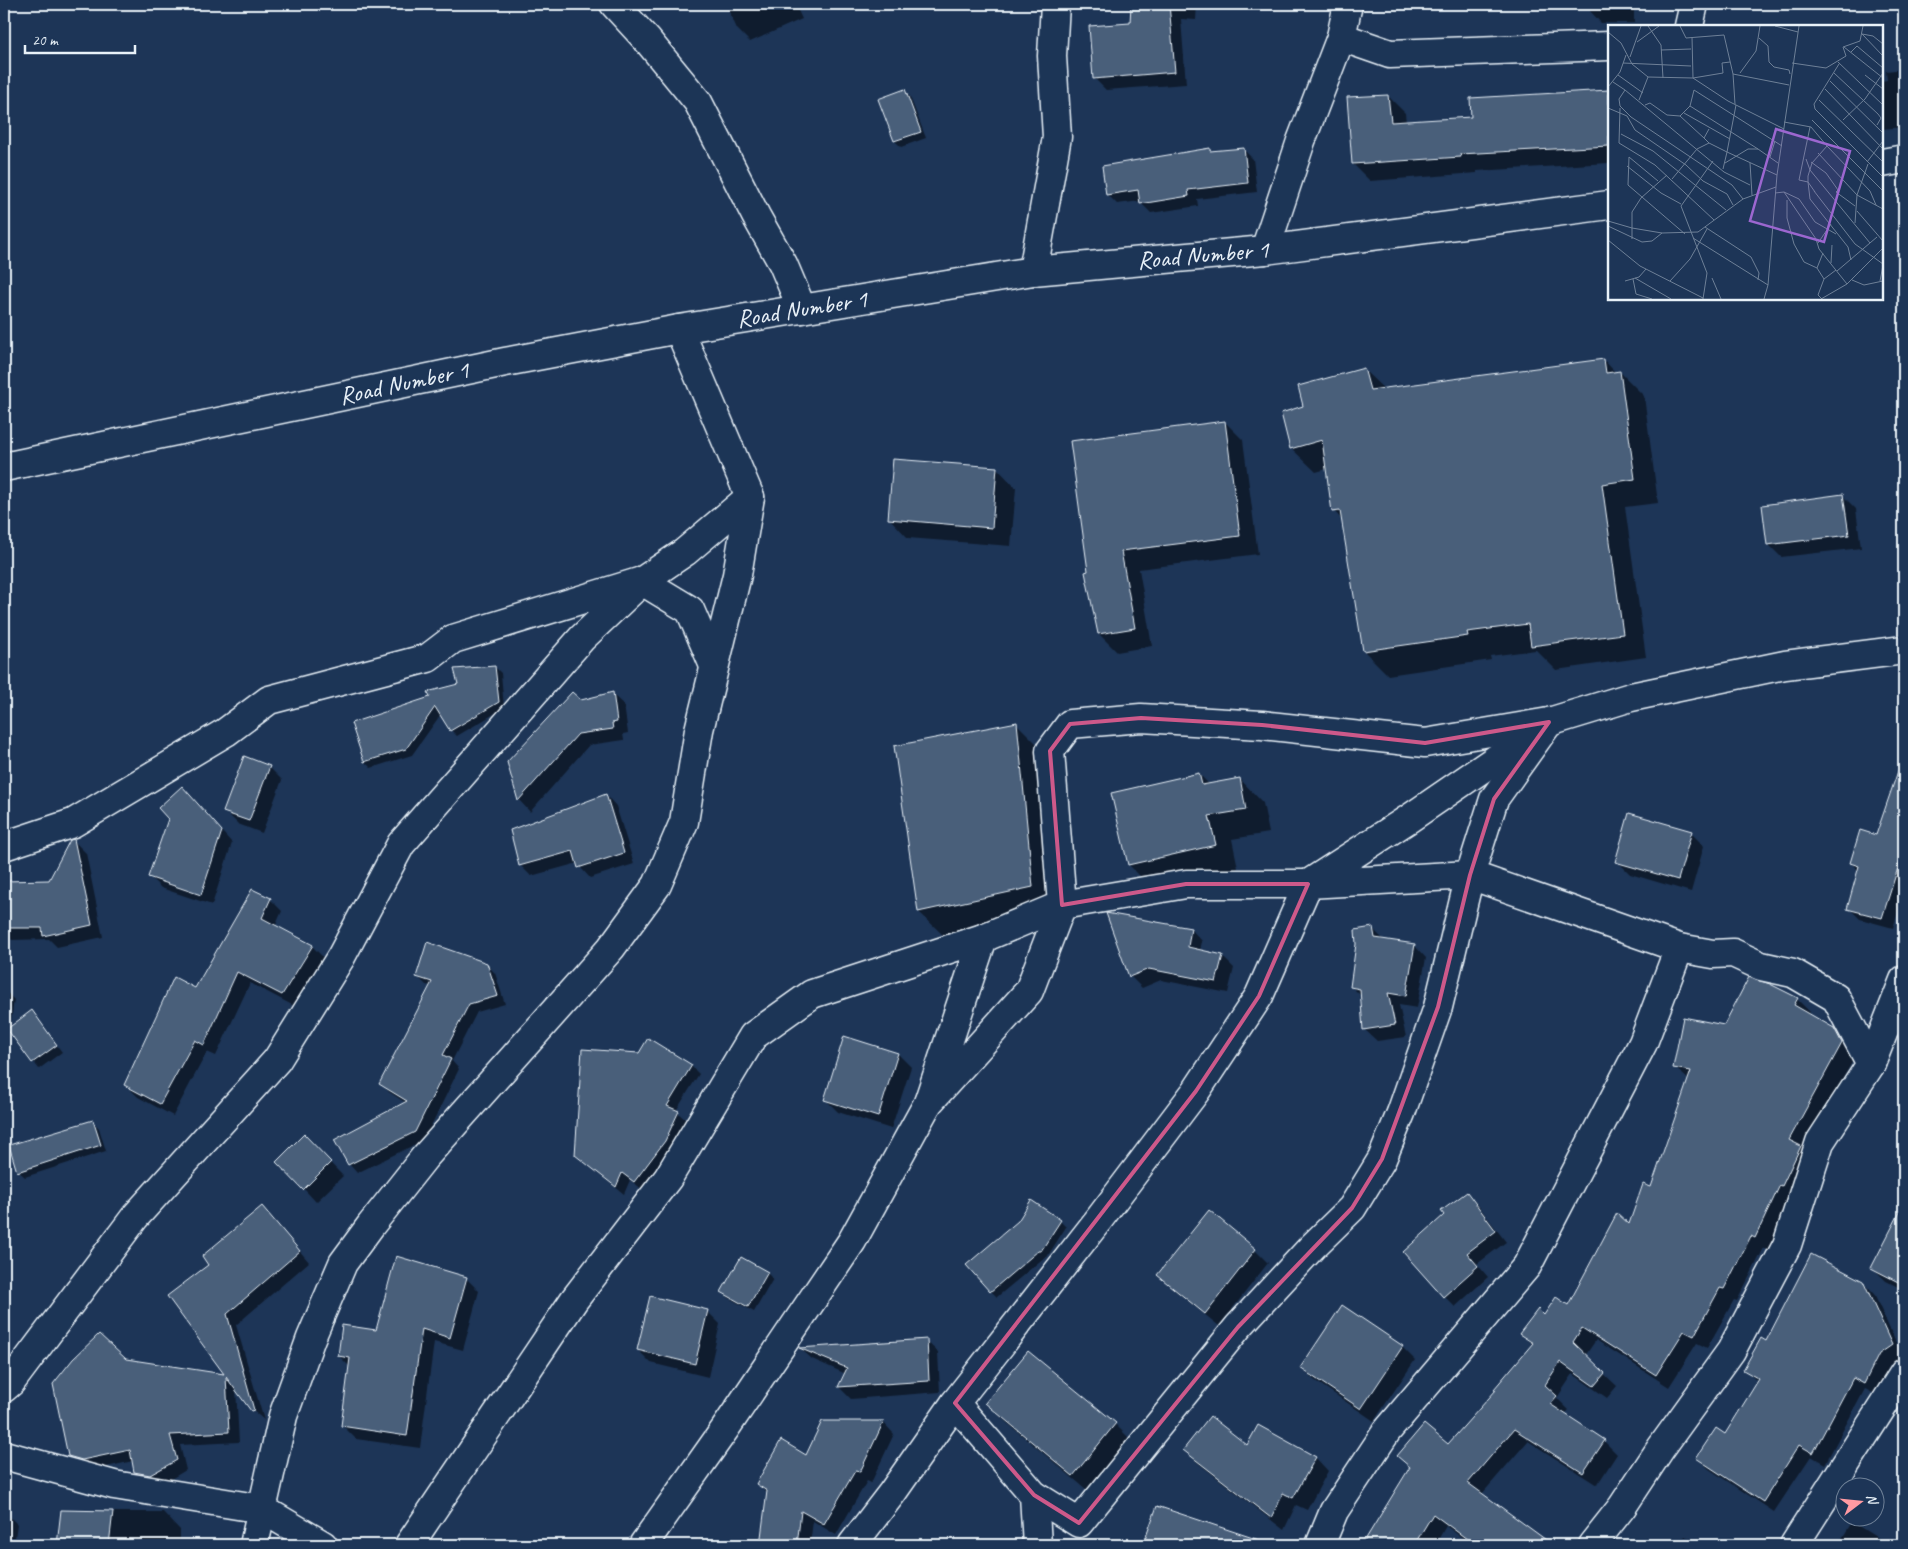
<svg xmlns="http://www.w3.org/2000/svg" width="1908" height="1549" viewBox="0 0 1908 1549" font-family="Caveat,sans-serif">
<style>
.shadow{fill:#0007}
.building{fill:#495e7a;stroke:#e8f1f8}
.lines{fill:none;stroke-linecap:round;stroke-linejoin:round}
.minor-casing{stroke:#e8f1f8;stroke-width:31}
.highway-casing{stroke:#e8f1f8;stroke-width:31}
.minor{stroke:#1d3557;stroke-width:28}
.highway{stroke:#1d3557;stroke-width:28}
.marked{fill:none;stroke:#cd598a;stroke-width:4;stroke-linejoin:round}
.labels{text-anchor:middle;dominant-baseline:central;stroke-width:4;stroke-linejoin:round;paint-order:stroke}
.street-label{font-size:25px;fill:#e8f1f8;stroke:#1d3557}
.inset-road{fill:none;stroke:#6e8097;stroke-width:1}
.view{fill:#9c67d0;fill-opacity:0.15;stroke:#9c67d0;stroke-width:2.5}
.inset-edge{fill:none;stroke:#e8f1f8;stroke-width:2.5}
</style>
<rect width="100%" height="100%" fill="#1d3557"/>
<filter id="ink" filterUnits="userSpaceOnUse"><feTurbulence type="fractalNoise" baseFrequency=".02" numOctaves="2"/><feDisplacementMap in="SourceGraphic" scale="10" xChannelSelector="R" yChannelSelector="G"/><feConvolveMatrix kernelMatrix="1 2 1 2 8 2 1 2 1" color-interpolation-filters="sRGB"/></filter>
<g filter="url(#ink)">
<g class="shadow">
<path d="M726,4H795L802,19L750,42L737,29Z"/>
<path d="M1132,4H1197L1196,20L1181,19L1186,84L1106,90L1094,78L1131,24Z"/>
<path d="M1247,4H1282L1281,10Z"/>
<path d="M1590,4H1634V23H1601L1590,11Z"/>
<path d="M1904,69V127L1882,129V81L1887,80L1886,71Z"/>
<path d="M904,91L910,97L926,138L901,147L895,141Z"/>
<path d="M1609,92V163L1477,171V173L1370,181L1353,164L1388,96L1405,113L1406,123L1472,118L1471,99Z"/>
<path d="M1243,149L1253,159L1257,192L1197,199L1198,206L1151,213L1141,203V201L1117,204L1107,194L1209,150L1212,152Z"/>
<path d="M1604,360L1616,373L1620,372L1644,396L1658,503L1625,507L1646,657L1556,670L1536,650L1490,656L1491,660L1388,675L1364,651L1343,521L1334,511L1327,469L1316,472L1291,448L1305,407L1364,370L1384,389Z"/>
<path d="M1225,422L1243,440L1258,554L1139,569L1152,646L1117,652L1099,634L1087,573Z"/>
<path d="M997,468L1016,488L1011,546L908,538L889,518Z"/>
<path d="M1843,496L1856,509L1861,548L1781,557L1768,544Z"/>
<path d="M495,667L501,673L504,708L457,736L451,730L441,714L412,755L371,768L365,762L353,724L431,698Z"/>
<path d="M612,694L624,705L628,733L623,734L624,740L589,745L530,812L519,800L508,763L581,702Z"/>
<path d="M1016,723L1042,749L1058,912L945,937L919,912L896,747Z"/>
<path d="M269,767L282,780L262,833L238,824L225,811Z"/>
<path d="M1199,774L1210,785L1240,779L1263,803L1269,833L1232,839L1238,868L1152,888L1129,865L1113,794Z"/>
<path d="M606,795L616,806L634,864L590,878L580,867L578,863L531,876L520,865Z"/>
<path d="M192,798L232,843L212,905L161,888L150,877Z"/>
<path d="M1890,798L1904,803V894L1893,928L1860,919L1849,908L1859,871L1851,863L1877,837Z"/>
<path d="M1691,833L1704,846L1691,892L1630,874L1617,861Z"/>
<path d="M74,841L86,853L103,937L57,947L49,939L12,940L4,932V882L50,881Z"/>
<path d="M270,899L282,911L275,927L312,946L324,958L294,1006L250,983L216,1056L207,1052L173,1116L138,1097L126,1085L196,989Z"/>
<path d="M1107,915L1191,929L1202,941L1200,951L1222,956L1234,968L1228,993L1161,980L1142,988L1130,976Z"/>
<path d="M1373,929L1384,940L1414,945L1426,958L1417,1008L1399,1005L1406,1037L1377,1041L1364,1029L1362,997L1351,986Z"/>
<path d="M486,964L495,973L505,1004L477,1012L452,1061L459,1069L424,1140L357,1173L349,1164L406,1103L389,1092L381,1083L431,986L426,985L417,976Z"/>
<path d="M4,989L14,1000L10,1028L32,1012L62,1052L39,1069L10,1031L9,1035L4,1034Z"/>
<path d="M1797,999L1810,1012L1809,1015L1834,1029L1847,1043L1855,1057L1803,1150L1793,1197L1768,1250L1764,1248L1737,1301L1734,1300L1707,1348L1697,1343L1669,1387L1596,1340L1585,1356L1617,1386L1607,1398L1573,1374L1557,1398L1569,1410L1564,1415L1604,1441L1617,1454L1597,1485L1528,1441L1482,1494L1539,1536L1548,1545H1472L1446,1526L1435,1545H1363L1411,1468L1399,1456L1448,1446L1498,1390L1533,1345L1521,1334L1545,1317L1569,1307L1629,1226L1652,1189L1689,1080L1674,1067L1724,1027Z"/>
<path d="M649,1040L691,1066L699,1074L676,1111L686,1120L672,1149L642,1189L630,1180L624,1194L585,1163Z"/>
<path d="M898,1054L911,1067L891,1129L838,1112L825,1099Z"/>
<path d="M92,1121L99,1128L106,1151L25,1177L18,1171Z"/>
<path d="M304,1136L343,1176L316,1202L304,1189Z"/>
<path d="M1466,1193L1477,1204L1506,1242L1477,1264L1488,1277L1455,1307L1444,1296L1445,1215Z"/>
<path d="M272,1218L309,1262L236,1325L264,1420L252,1410L236,1388L239,1442L180,1445L186,1470L161,1485L146,1482L135,1472L133,1461L93,1470L79,1466L69,1456L125,1361L227,1376L168,1297Z"/>
<path d="M1060,1221L1066,1227L1047,1257H1045L997,1297L991,1291Z"/>
<path d="M1891,1232L1904,1239V1290L1886,1281L1873,1268Z"/>
<path d="M1255,1250L1268,1263L1219,1326L1172,1288L1159,1275Z"/>
<path d="M767,1273L773,1279L754,1312L729,1298L723,1292Z"/>
<path d="M466,1278L479,1291L463,1350L434,1342L420,1448L356,1439L343,1426L350,1367L339,1356Z"/>
<path d="M1862,1282L1874,1294L1902,1356L1890,1365L1875,1394L1865,1389L1825,1464L1811,1456L1774,1512L1709,1469L1697,1458L1726,1435L1758,1382L1745,1370L1767,1343Z"/>
<path d="M707,1311L720,1324L708,1377L651,1363L638,1350Z"/>
<path d="M926,1341L938,1352L940,1392L851,1399L839,1387L846,1374L812,1359L801,1349Z"/>
<path d="M1402,1347L1415,1360L1374,1421L1314,1380L1301,1368Z"/>
<path d="M1028,1352L1115,1424L1135,1444L1093,1495L1006,1422L987,1403Z"/>
<path d="M883,1422L894,1434L871,1483L867,1481L836,1535L813,1521L810,1545H761L768,1494L757,1484L807,1457Z"/>
<path d="M1247,1447L1316,1458L1328,1471L1307,1510L1296,1505L1284,1530L1198,1463L1185,1450Z"/>
<path d="M1904,1455V1468L1900,1463Z"/>
<path d="M1157,1507L1260,1542L1263,1545H1145Z"/>
<path d="M4,1511L17,1524L14,1545H4Z"/>
<path d="M63,1512H163L180,1530V1545H59Z"/>
<path d="M1852,1522L1889,1545H1838Z"/>
<path d="M1685,1536L1699,1545H1680Z"/>
<path d="M698,1538L707,1545H695Z"/>
</g>
<g class="building">
<path d="M1131,4H1169L1175,72L1093,79L1089,26L1130,23Z"/>
<path d="M905,89L921,132L894,141L878,99Z"/>
<path d="M1609,90V146L1460,154L1461,157L1352,164L1347,97L1388,95L1391,122L1471,117L1470,98Z"/>
<path d="M1210,148V151L1244,148L1248,183L1188,190L1189,196L1140,204L1138,190L1106,195L1102,166Z"/>
<path d="M1604,359L1606,373L1620,371L1635,479L1602,484L1623,634L1531,646L1528,624L1467,632L1468,636L1363,651L1340,511L1332,512L1322,440L1290,449L1281,413L1303,406L1298,386L1364,368L1370,390Z"/>
<path d="M1225,421L1240,536L1121,551L1135,628L1098,634L1085,572L1088,571L1070,441Z"/>
<path d="M893,459L997,467L992,528L888,519Z"/>
<path d="M1843,494L1849,535L1767,545L1762,505Z"/>
<path d="M495,666L499,702L450,731L435,707L406,749L364,762L351,723L430,697L427,692L458,684L454,669Z"/>
<path d="M572,692L581,700L613,692L617,722L612,723L613,729L578,734L518,801L507,762Z"/>
<path d="M1017,722L1033,887L918,912L894,746Z"/>
<path d="M244,756L270,766L249,821L223,812Z"/>
<path d="M1899,768L1904,769V849L1882,918L1847,909L1859,866L1850,863L1860,830L1876,835Z"/>
<path d="M1199,773L1202,785L1240,778L1246,810L1209,816L1216,845L1128,865L1111,793Z"/>
<path d="M182,786L222,831L201,895L148,877L168,819L158,808Z"/>
<path d="M606,794L624,853L578,868L573,851L519,866L510,830Z"/>
<path d="M1629,813L1692,831L1678,880L1615,862Z"/>
<path d="M74,839L92,925L43,936L42,928H4V881L49,880L70,840Z"/>
<path d="M252,889L271,898L262,918L313,945L282,995L237,972L204,1045L195,1040L160,1104L124,1085L174,977L195,988Z"/>
<path d="M1106,913L1191,928L1188,947L1223,955L1216,982L1149,969L1129,977Z"/>
<path d="M1373,927L1375,938L1415,944L1406,996L1388,993L1395,1025L1363,1030L1360,989L1350,987L1356,944L1355,930Z"/>
<path d="M427,942L487,963L498,996L469,1004L443,1055L451,1059L415,1132L348,1165L334,1140L407,1101L379,1084L432,982L416,977Z"/>
<path d="M1749,977L1770,984L1798,998L1794,1005L1834,1028L1842,1043L1789,1140L1801,1146L1782,1186L1780,1185L1755,1238L1751,1236L1724,1289L1720,1288L1694,1336L1684,1331L1656,1375L1582,1328L1573,1342L1605,1373L1594,1386L1560,1362L1545,1385L1557,1396L1550,1404L1605,1440L1583,1473L1514,1429L1468,1483L1553,1545H1475L1433,1514L1414,1545H1362L1410,1467L1397,1456L1424,1424L1448,1444L1496,1390L1494,1389L1533,1343L1519,1334L1538,1309L1544,1315L1556,1297L1568,1305L1617,1213L1629,1224L1643,1184L1651,1187L1691,1071L1673,1068L1683,1017L1724,1025Z"/>
<path d="M32,1010L57,1045L32,1063L7,1029Z"/>
<path d="M844,1036L898,1053L878,1117L824,1100Z"/>
<path d="M648,1038L692,1065L667,1106L679,1111L665,1141L634,1182L622,1173L616,1187L575,1155L582,1049L639,1053Z"/>
<path d="M93,1120L101,1145L17,1172L9,1145Z"/>
<path d="M304,1134L331,1162L303,1190L276,1162Z"/>
<path d="M1467,1192L1496,1231L1467,1253L1478,1266L1443,1297L1403,1252L1444,1215L1441,1211Z"/>
<path d="M1031,1200L1061,1220L1041,1251H1038L990,1292L966,1265L1018,1221Z"/>
<path d="M1904,1204V1285L1871,1268Z"/>
<path d="M262,1206L300,1251L227,1314L254,1410L251,1411L226,1377L229,1432L170,1435L177,1460L150,1475L134,1472L130,1450L82,1460L68,1456L53,1384L73,1359L99,1334L126,1359L224,1374L167,1296L208,1265L202,1256Z"/>
<path d="M1209,1210L1256,1249L1205,1314L1157,1275Z"/>
<path d="M1811,1254L1863,1281L1892,1345L1879,1354L1864,1384L1853,1378L1813,1453L1799,1445L1763,1502L1696,1458L1716,1428L1725,1434L1759,1379L1743,1370L1761,1338L1766,1341Z"/>
<path d="M396,1256L467,1277L450,1338L422,1329L407,1436L341,1426L350,1358L338,1356L342,1325L376,1330Z"/>
<path d="M741,1257L768,1272L748,1307L721,1292Z"/>
<path d="M650,1296L708,1310L695,1364L637,1350Z"/>
<path d="M1342,1305L1403,1346L1361,1409L1300,1368Z"/>
<path d="M927,1339L929,1381L838,1387L847,1368L799,1348Z"/>
<path d="M1028,1351L1116,1423L1073,1476L985,1403Z"/>
<path d="M1210,1416L1247,1445L1258,1425L1316,1457L1293,1498L1283,1493L1271,1518L1183,1450Z"/>
<path d="M822,1421H884L860,1472L855,1471L824,1524L801,1511L797,1545H760L767,1491L756,1484L781,1440L806,1455Z"/>
<path d="M1157,1506L1259,1540L1258,1545H1143Z"/>
<path d="M61,1510L113,1511L109,1545H57Z"/>
</g>
<g class="lines">
<defs>
<g id="minor">
<path d="M614,4L648,41L698,102L756,216L783,264L802,309"/>
<path d="M1689,26L1694,4"/>
<path d="M1341,37L1390,54L1609,46"/>
<path d="M1265,250L1301,141L1341,37L1348,4"/>
<path d="M1033,271L1057,137L1052,56L1055,4"/>
<path d="M4,846L73,823L226,732L269,700L428,658L453,639L642,581L690,610L714,666"/>
<path d="M1871,1064L1904,980"/>
<path d="M928,1103L1029,991L1062,905L1186,884H1308L1470,875L1679,948L1713,954L1733,953L1761,966L1793,973L1836,998L1871,1064L1820,1142L1787,1245L1731,1351L1661,1448L1622,1507L1592,1545"/>
<path d="M4,1388L11,1382L135,1217L277,1060L341,957L401,844L582,638L642,581L685,552L750,497"/>
<path d="M955,1403L1034,1495L1079,1523L1238,1327L1312,1247L1352,1208L1382,1159L1401,1113L1438,1007L1470,875L1494,799L1549,722"/>
<path d="M4,1455L114,1485L262,1509L323,1545"/>
<path d="M1034,1495L1037,1545"/>
<path d="M254,1545L283,1416L311,1338L343,1263L371,1225L424,1158L611,948L657,885L684,822L699,730L737,575L750,497L679,329"/>
<path d="M409,1545L574,1300L668,1178L753,1036L812,994L983,938L1062,905L1050,751L1070,724L1141,718L1262,725L1425,743L1549,722L1631,697L1785,665L1904,650"/>
<path d="M643,1545L725,1429L852,1241L928,1103L983,938"/>
<path d="M852,1545L892,1493L955,1403L1100,1218L1196,1091L1259,996L1308,884L1410,818L1534,733"/>
<path d="M1320,1545L1334,1511L1387,1431L1527,1266L1643,1043L1679,948"/>
<path d="M1794,1545L1904,1373"/>
</g>
<g id="highway">
<path d="M1882,163L1904,159"/>
<path d="M4,467L505,362L679,329L1033,271L1265,250L1609,205"/>
</g>
</defs>
<use href="#minor" class="minor-casing"/>
<use href="#highway" class="highway-casing"/>
<use href="#minor" class="minor"/>
<use href="#highway" class="highway"/>
</g>
</g>
<path class="marked" d="M1141,718L1262,725L1425,743L1549,722L1494,799L1470,875L1438,1007L1382,1159L1352,1208L1238,1327L1079,1523L1034,1495L955,1403L1196,1091L1259,996L1308,884H1186L1062,905L1050,751L1070,724Z"/>
<g class="labels">
<g class="street-label">
<text transform="translate(1203 255) rotate(-5)">Road Number 1</text>
<text transform="translate(802 309) rotate(-9)">Road Number 1</text>
<text transform="translate(404 383) rotate(-12)">Road Number 1</text>
</g>
</g>
<g transform="translate(1608 25)">
<rect width="275" height="275" fill="#1d3557"/>
<path class="inset-road" d="M40,1L53,20L55,53M72,1L78,13L116,10L125,49L127,79M167,1L190,7M0,7L13,18L24,39L40,52L31,75M254,9L275,31M254,9L265,11L275,19M84,12L85,53L115,48L114,38L122,37M151,13L160,21L161,37L166,42L181,45L182,49M29,17L51,1M236,22L275,53M53,25L83,24M243,27L249,21L275,43M22,32L33,1M230,37L275,80M15,38L83,41M184,38L218,43L238,31L235,22L252,16L255,1M231,39L206,79L207,84L275,152M132,48L148,26L152,1M226,48L270,89L273,93L269,100M125,49L181,60M10,50L35,68M257,50L275,64M40,52L85,53L120,76L176,104M222,56L275,108M5,57L17,65L11,74L12,81L23,92L124,160L135,174M0,62L12,47L18,30M217,64L275,124M17,65L116,147L142,160M86,65L174,121M211,75L275,137M37,80L42,78L59,90L72,91L82,81L86,65M128,80L119,127L169,150M82,81L150,124M0,83L19,91L27,105L78,140L95,156L119,169L125,180M12,83L11,118L47,140L106,195M76,88L122,114M72,91L96,113M204,95L275,166M235,95L257,74L275,48M176,97L203,102L219,121M202,102L191,155L200,157L202,174L240,222L243,235M13,109L45,126L118,185M101,118L119,127L115,144M210,128L249,170L275,184M162,132L167,116M198,134L202,145L262,218M203,137L218,148L230,165L228,167M259,137L275,116M117,138L140,124H150L170,138M142,138L144,170M19,141L53,168L73,179M64,154L89,124L101,118L96,113L101,104M50,156L21,132L20,160L77,209M206,166L247,219L275,239M176,167L208,214L211,224L239,259M207,167L200,157V151L204,138L219,121L262,166L268,180M228,167L247,181M167,168L176,167L191,174L207,197L228,209M179,175V193L186,219L196,237L209,243L216,254M249,186L275,216M0,196L24,203V187L33,173L59,150M247,198L249,170L260,139M0,201L34,217L44,216L54,208M97,202L143,232L151,248L150,255M85,213L160,260M24,214V203L54,208L90,207L135,174L168,162M0,215L32,241L95,273M210,218L223,199M223,238L224,220M209,243L215,228M229,246L269,212M27,253L63,274M104,253L113,274M25,254L28,269L44,274M244,255L256,260L275,256M17,256L31,252L38,244M62,256L82,234L99,204M272,256L275,240M95,274L99,248L73,181L105,136M156,274L160,260L169,150L191,1M213,274L239,259L275,223M214,274L210,270L216,254L228,245"/>
<path class="view" d="M168,104L242,126L216,217L142,196Z"/>
<rect width="275" height="275" class="inset-edge"/>
</g>
<rect width="1908" height="1549" fill="none" stroke="#1d3557" stroke-width="20"/>
<rect x="10" y="10" width="1888" height="1529" fill="none" stroke="#e8f1f8" stroke-width="2" filter="url(#ink)"/>
<g transform="translate(1860 1502) rotate(74)"><circle r="24" fill="#1d3557" stroke="#6e8097"/>
<path d="M0-4L9 19L0 12L-9 19Z" fill="#ff9aa2"/>
<text y="-8" font-size="14" font-weight="bold" text-anchor="middle" fill="#e8f1f8">N</text>
</g>
<path d="M25 45v8h110v-8" fill="none" stroke="#e8f1f8" stroke-width="2.5"/>
<text x="32" y="45" font-size="15" fill="#e8f1f8" stroke="#1d3557" stroke-width="4" paint-order="stroke">20 m</text>
</svg>
